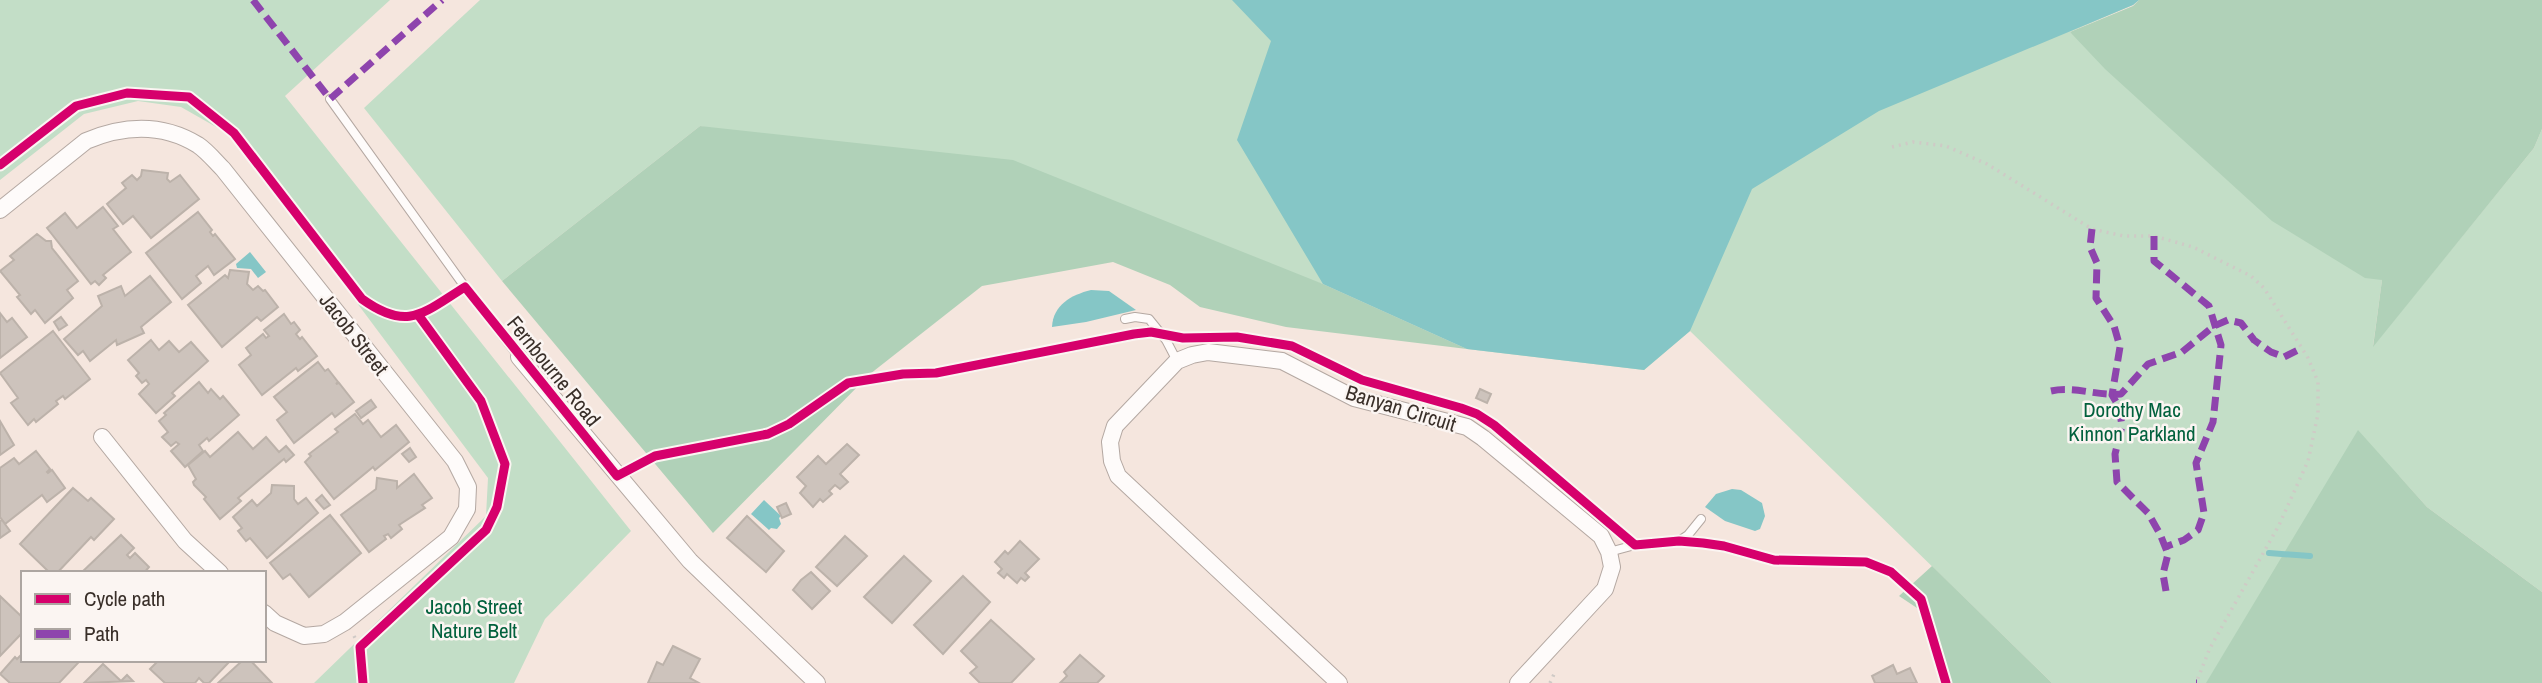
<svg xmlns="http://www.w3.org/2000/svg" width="2542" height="683" viewBox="0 0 2542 683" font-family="'Archivo Narrow',sans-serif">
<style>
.green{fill:#c3dec7}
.forest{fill:#b0d1b8}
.water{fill:#85c6c6}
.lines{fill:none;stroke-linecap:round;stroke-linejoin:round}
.stream{stroke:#85c6c6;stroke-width:6}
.building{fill:#cdc3bc;stroke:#bcb2aa;stroke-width:2}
.service-casing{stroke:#b4a8a2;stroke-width:10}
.minor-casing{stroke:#b4a8a2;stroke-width:18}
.path{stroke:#cfcac6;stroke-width:3.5;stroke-dasharray:2 5;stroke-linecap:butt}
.service{stroke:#fefbfa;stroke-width:8}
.minor{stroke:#fefbfa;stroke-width:16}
.quiet{stroke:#8e44ad;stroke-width:7;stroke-dasharray:14 7;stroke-linecap:butt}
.cycleway-casing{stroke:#fbf5f2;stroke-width:13}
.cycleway{stroke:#d6006c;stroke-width:9}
.labels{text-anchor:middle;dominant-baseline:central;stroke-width:5;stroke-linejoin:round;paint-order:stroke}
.street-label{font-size:21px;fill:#392f29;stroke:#fbf5f2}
.park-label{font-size:21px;fill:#02613d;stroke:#fbf5f2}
</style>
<rect width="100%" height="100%" fill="#f5e6de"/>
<g class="green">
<path d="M0,0H390L285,96L631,531L545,619L514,683H314L486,516L488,478L232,136L181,107L138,101L84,114L0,180Z"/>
<path d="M480,0H2139L2133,5L2070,32L2382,280L2373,346L2534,148L2542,129V592L2427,507L2399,476L2207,683H2052L1690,331L1644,370L1467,349L1323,284L700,126L502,281L364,108Z"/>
</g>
<g class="forest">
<path d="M2139,0H2542V129L2534,148L2373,347L2382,280L2365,278L2272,221L2105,69L2070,32L2133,6Z"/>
<path d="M700,126L1013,160L1323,284L1467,349L1286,327L1200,307L1170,285L1113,262L982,286L870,374L713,533L502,281Z"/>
<path d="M2358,430L2427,507L2542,592V683H2206Z"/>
<path d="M1932,566L2052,683H1941L1920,610L1899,596Z"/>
</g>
<g class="water">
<path d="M1232,0H2139L2133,5L1879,111L1752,189L1690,331L1644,370L1467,349L1323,284L1237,140L1271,41Z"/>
<path d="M250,252L266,272L258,278L251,269L237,268L236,264Z"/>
<path d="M1091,290L1109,291L1136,310L1086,322L1052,327C1053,305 1071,295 1091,290Z"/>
<path d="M1732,489L1741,490L1762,503L1765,516L1760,529L1755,531L1725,521L1705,507L1716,494Z"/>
<path d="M764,500L781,516L779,518L781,524L777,529L771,528L769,530L751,514Z"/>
</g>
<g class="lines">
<path class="stream" d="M2269,553L2310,556"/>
</g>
<g class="building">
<path d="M142,170L168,173L167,179L170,182L180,175L199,199L151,238L133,216L123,224L107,204L126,188L122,183L132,175L137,180L141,176Z"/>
<path d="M103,207L118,226L113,229L131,252L103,275L106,278L99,285L95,281L91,284L47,228L65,213L77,228Z"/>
<path d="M198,212L212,230L210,232L213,236L215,234L235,259L214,275L208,266L196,276L201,283L182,299L146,253Z"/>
<path d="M37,234L46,241H51L52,248L78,281L67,290L73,298L45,323L35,310L31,314L17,297L20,295L0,271L14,260L10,256Z"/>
<path d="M230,270L249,272L247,284L253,290L258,286L263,291L265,290L278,307L261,321L257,317L222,347L188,305L225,275L228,278Z"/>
<path d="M150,276L171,302L141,327L144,333L117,345L116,340L90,361L83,351L78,355L64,339L102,306L98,296L121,286L125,296Z"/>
<path d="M0,313L7,322L12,318L27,337L0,358Z"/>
<path d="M284,314L291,324L294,322L300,330L296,334L300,339L302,337L317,356L298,371L296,368L262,395L239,365L251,355L246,348L263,334L266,338L269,336L264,330Z"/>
<path d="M61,317L67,325L59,330L54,322Z"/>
<path d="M53,331L90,379L65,399L63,396L56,401L58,404L36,422L34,419L28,425L11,403L18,398L0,373Z"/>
<path d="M151,340L159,350L169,341L179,352L191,342L208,361L172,393L175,396L156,413L139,394L149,384L146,380L142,383L136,376L139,373L128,360Z"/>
<path d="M318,362L325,371L328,369L338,382L336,384L339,383L354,402L335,417L332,413L294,443L277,420L287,412L274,397Z"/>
<path d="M199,382L208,393L211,389L220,399L223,396L239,415L209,441L207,438L199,445L203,451L185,467L171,451L179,444L176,442L171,446L162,437L168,432L159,421L166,415L164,413Z"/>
<path d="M1480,389L1491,394L1487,403L1476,398Z"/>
<path d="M371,400L376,407L361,418L356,411Z"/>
<path d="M355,414L363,424L368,420L381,437L396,425L409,442L375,470L373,467L334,499L305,462L311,456L309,454L338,432L335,429Z"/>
<path d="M0,421L14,445L0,455Z"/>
<path d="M238,432L253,449L266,437L279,452L286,446L294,455L286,462L284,459L238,498L241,501L220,519L204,499L206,497L194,485L193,482L196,479L188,465L205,451L210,457Z"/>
<path d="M847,444L859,455L840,474L848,482L840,489L835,485L829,491L832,494L823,502L820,499L813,507L800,493L806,486L797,477L818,456L826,464Z"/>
<path d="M410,448L416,457L409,462L402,454Z"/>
<path d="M36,451L50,469L47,472L48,473L52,470L65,488L47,502L42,495L5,524L0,517V468L14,458L19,464Z"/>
<path d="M414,474L432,498L422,505L425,508L399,525L402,529L391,538L388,534L384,536L386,539L369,552L341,515L376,489L377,478L397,481V488Z"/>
<path d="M272,485L294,486V499L298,504L306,498L318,513L267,558L250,538L246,541L238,531L242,528L233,517L252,500L257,506L271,493Z"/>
<path d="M73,488L88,501L91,498L114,519L94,540L91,537L57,573H50L20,544Z"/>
<path d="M322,495L330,505L324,509L316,500Z"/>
<path d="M786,503L791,514L782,518L777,507Z"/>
<path d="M330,515L361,553L309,597L290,574L283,579L270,563Z"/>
<path d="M747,516L784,551L766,572L727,538Z"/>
<path d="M2,520L10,531L0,538V521Z"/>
<path d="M121,535L134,548L127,555L130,558L135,553L149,567L144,573H81Z"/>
<path d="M845,536L867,556L837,586L816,567Z"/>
<path d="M1020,541L1039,559L1025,573L1029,577L1025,581L1021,578L1017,583L1007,574L1004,578L998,573L1002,569L995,562L1005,551L1008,554Z"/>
<path d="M904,556L931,581L892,623L864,597Z"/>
<path d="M811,572L830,591L812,609L793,590L801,580Z"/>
<path d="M963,576L990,602L943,654L914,625Z"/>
<path d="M0,596L23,618V632L0,656Z"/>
<path d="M991,620L1034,659L1011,683H980L970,673L977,667L961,651Z"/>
<path d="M673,646L700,659L690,678L699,683H648L657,662L663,665Z"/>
<path d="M23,653V660H76L78,663L59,683H10L0,674L15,657L17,659Z"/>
<path d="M1080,655L1104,676L1097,683H1060L1067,676L1064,672Z"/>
<path d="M159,660H231L209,683H204L199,678L195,683H165L150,669Z"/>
<path d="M243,660H250L272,683H218Z"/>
<path d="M103,664L121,681L127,675L133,681L84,683Z"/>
<path d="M1893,665L1897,674L1910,668L1917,683H1875L1872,676Z"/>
</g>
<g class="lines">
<defs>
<g id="service">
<path d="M330,99L465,287L519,357"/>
<path d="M1125,319L1135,317L1149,319L1166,340L1177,361"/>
<path d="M1609,552L1635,545L1679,541L1688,535L1701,519"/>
</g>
<g id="minor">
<path d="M0,210L86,141C124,125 162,123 198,145C207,151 215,161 223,169L455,461L468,487L467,509L451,537L345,622L324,634L304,636L275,623L264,613"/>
<path d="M519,357L690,561L817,683"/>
<path d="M102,437L185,541L220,573"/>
<path d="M1339,683L1118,476L1112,461L1110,442L1115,426L1177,361L1192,355L1208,352L1282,361L1354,398L1467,427L1483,438L1601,536L1609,552L1612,567L1605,589L1518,683"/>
</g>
</defs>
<use href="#service" class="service-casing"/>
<use href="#minor" class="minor-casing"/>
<g class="path">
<path d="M1892,147L1913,142L1946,146L1987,164L2092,229L2124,236H2154L2193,247L2251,276L2264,288L2308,358L2318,382V414L2308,461L2279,525L2210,648L2196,683"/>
<path d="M354,636L360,647"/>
<path d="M1550,683L1555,672"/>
</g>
<use href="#service" class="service"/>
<use href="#minor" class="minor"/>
<g class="quiet">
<path d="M253,0L330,99L442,0"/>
<path d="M2092,229L2090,247L2097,263L2096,298L2114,326L2120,347L2112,395L2119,407L2122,426L2115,454L2117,482L2148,513L2160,534L2168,554L2163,574L2166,591"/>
<path d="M2154,236V261L2209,306L2221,345L2213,422L2196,463L2204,513L2198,530L2184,540L2165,547"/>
<path d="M2051,391C2074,386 2097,396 2121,394L2148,364L2182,352L2214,326L2228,320L2241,323L2254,340L2271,352L2284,357L2302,348"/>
<path d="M2196,683H2197"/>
</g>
<defs>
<g id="cycleway">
<path d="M0,165L76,106L127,93L189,97L234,133L362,299C408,332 423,313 465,287L617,476L655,456L768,434L789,424L848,383L903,374L936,373L1134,334L1151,332L1183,338L1237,337L1292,346L1362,380L1461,408L1477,414L1494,425L1635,545L1679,541L1703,543L1724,546L1774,560L1866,562L1891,572L1921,599L1946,683"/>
<path d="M363,683L360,647L486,530L497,507L505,464L481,401L419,316"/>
</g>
</defs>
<use href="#cycleway" class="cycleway-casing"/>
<use href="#cycleway" class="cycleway"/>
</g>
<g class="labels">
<g class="street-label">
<text transform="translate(354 334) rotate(52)">Jacob Street</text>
<text transform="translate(554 371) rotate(51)">Fernbourne Road</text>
<text transform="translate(1401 408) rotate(17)">Banyan Circuit</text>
</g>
<g class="park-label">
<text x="2132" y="409">Dorothy Mac<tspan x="2132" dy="24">Kinnon Parkland</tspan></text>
<text x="474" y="606">Jacob Street<tspan x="474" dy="24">Nature Belt</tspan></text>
</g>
</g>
<rect x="21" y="571" width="245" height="91" fill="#fbf5f2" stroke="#ada6a2" stroke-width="2"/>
<rect x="35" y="594" width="35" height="10" fill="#d6006c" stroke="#ada6a2" stroke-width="2"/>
<text x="84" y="606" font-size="21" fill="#392f29">Cycle path</text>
<rect x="35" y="629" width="35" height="10" fill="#8e44ad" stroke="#ada6a2" stroke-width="2"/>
<text x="84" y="641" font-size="21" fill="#392f29">Path</text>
</svg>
